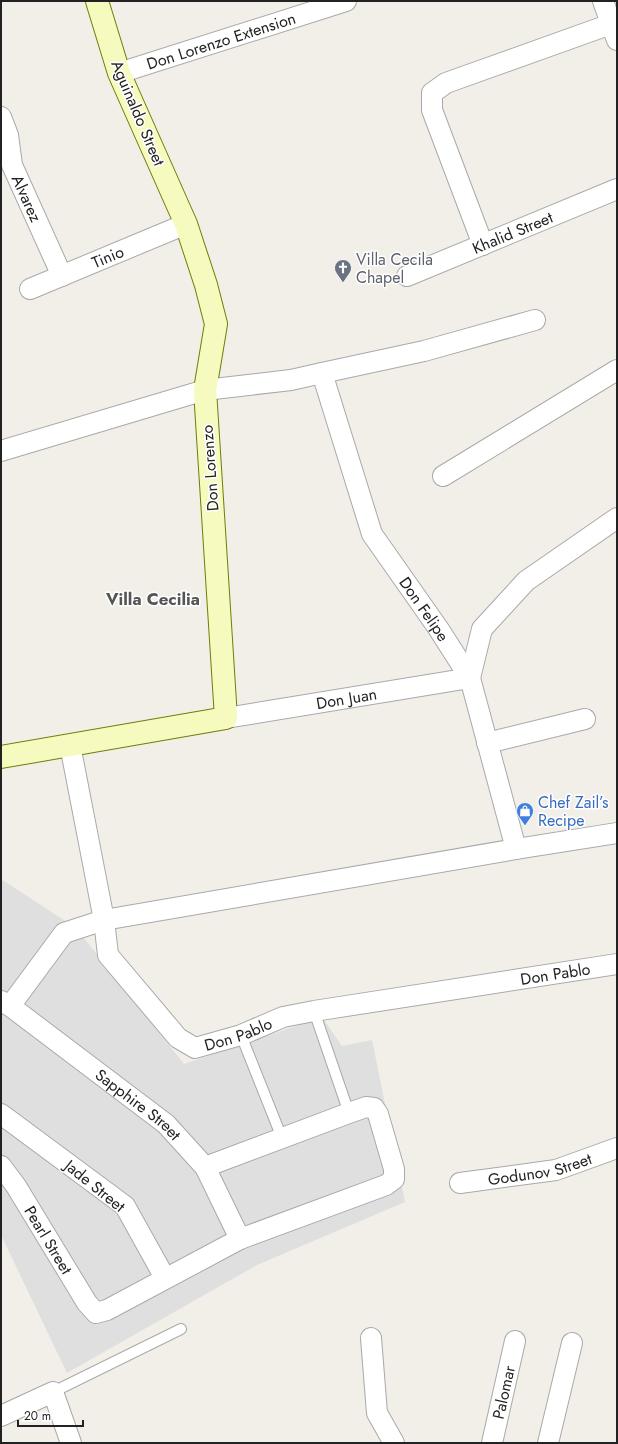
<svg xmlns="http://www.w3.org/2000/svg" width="618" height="1444" viewBox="0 0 618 1444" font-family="Jost,sans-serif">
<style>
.residential{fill:#e0dfdf}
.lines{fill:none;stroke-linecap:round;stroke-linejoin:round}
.lane-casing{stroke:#a9a9a9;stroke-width:12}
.street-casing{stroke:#a9a9a9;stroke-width:22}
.secondary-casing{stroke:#707d05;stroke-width:24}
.lane{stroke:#fff;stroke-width:10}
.street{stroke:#fff;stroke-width:20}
.secondary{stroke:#f7fabf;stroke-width:22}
.labels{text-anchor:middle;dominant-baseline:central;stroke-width:3;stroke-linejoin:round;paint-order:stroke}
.street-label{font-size:16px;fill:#222;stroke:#fff}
.worship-label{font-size:16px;fill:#5b616d;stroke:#fff;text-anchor:start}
.shop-label{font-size:16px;fill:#366cbe;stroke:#fff;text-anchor:start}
.neighbourhood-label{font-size:17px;font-weight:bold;fill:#555;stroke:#fff}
</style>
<rect width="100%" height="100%" fill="#f2efe9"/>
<path class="residential" d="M1,879L76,928L184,1064L322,1017L342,1046L372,1040L405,1202L257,1265L67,1373L1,1235Z"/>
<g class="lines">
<defs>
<g id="lane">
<path d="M314,1011L349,1113"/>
<path d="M241,1035L282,1138"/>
<path d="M53,1392L181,1329"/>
</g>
<g id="street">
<path d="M603,1L617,40"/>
<path id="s1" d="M119,73L346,1"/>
<path id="s2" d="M1,117L8,135L12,165L62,276"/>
<path d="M483,245L432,110V93L446,83L611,24"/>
<path id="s3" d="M407,276L617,189"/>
<path id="s4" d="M30,289L186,224"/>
<path id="s5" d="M322,373L372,534L438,628L470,678L516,849"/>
<path d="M1,451L205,390L291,380L322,373L424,351L535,320"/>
<path d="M443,476L617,370"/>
<path d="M470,678L482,629L526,581L617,518"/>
<path id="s6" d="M226,718L470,678"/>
<path d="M487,743L585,719"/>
<path id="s7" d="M70,745L104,920L108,955L178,1038L195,1048L241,1035L283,1017L314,1011L617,964"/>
<path id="s8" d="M1,1001L10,1006L166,1124L205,1167L240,1239"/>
<path d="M10,1006L64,933L104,920L516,849L617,833"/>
<path d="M1,1114L125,1206L165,1278"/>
<path id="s9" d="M1,1166L16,1186L87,1303L96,1313L107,1310L240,1239L386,1185L394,1179V1169L378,1114L374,1108L366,1107L349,1113L205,1167"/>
<path id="s10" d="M460,1183L556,1170L617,1148"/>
<path d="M371,1338L377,1413L394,1443"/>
<path d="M1,1416L53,1392L71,1443"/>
<path id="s11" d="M492,1443L515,1341"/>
<path d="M548,1443L572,1343"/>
</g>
<path id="secondary" d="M1,757L226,718L205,390L216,324L206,285L186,224L119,73L97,1"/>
</defs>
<use href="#lane" class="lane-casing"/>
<use href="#street" class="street-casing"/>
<use href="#secondary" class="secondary-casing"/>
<use href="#lane" class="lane"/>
<use href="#street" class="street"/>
<use href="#secondary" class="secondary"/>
</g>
<defs>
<symbol id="church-pin" viewBox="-11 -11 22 30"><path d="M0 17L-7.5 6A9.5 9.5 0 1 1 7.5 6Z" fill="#6b7280" stroke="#fff"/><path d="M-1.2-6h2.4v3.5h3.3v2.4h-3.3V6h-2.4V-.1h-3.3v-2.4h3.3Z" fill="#fff"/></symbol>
<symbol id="shop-pin" viewBox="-11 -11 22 30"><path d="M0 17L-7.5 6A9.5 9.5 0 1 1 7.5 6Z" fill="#3f7fe0" stroke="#fff"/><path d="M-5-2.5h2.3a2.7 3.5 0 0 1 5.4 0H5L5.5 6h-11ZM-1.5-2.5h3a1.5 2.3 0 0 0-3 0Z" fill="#fff"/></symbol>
</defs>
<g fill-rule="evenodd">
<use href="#church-pin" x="333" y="258" width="20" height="27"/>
<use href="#shop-pin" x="515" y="801" width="20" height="27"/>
</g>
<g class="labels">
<g class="street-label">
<text stroke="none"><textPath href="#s1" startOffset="107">Don Lorenzo Extension</textPath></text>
<text transform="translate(138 113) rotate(67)">Aguinaldo Street</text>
<text stroke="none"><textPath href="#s2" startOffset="86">Alvarez</textPath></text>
<text stroke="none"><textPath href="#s3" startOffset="114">Khalid Street</textPath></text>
<text stroke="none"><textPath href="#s4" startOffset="84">Tinio</textPath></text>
<text transform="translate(210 468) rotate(-94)">Don Lorenzo</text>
<text stroke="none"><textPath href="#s5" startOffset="260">Don Felipe</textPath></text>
<text stroke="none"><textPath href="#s6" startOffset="122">Don Juan</textPath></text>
<text stroke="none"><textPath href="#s7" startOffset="711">Don Pablo</textPath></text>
<text stroke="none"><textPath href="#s7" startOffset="387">Don Pablo</textPath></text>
<text stroke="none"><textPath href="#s8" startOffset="172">Sapphire Street</textPath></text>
<text stroke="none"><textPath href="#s10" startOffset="81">Godunov Street</textPath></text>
<text transform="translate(95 1186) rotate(39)">Jade Street</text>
<text stroke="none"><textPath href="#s9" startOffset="88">Pearl Street</textPath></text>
<text stroke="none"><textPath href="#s11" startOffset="52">Palomar</textPath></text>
</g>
<g class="worship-label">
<text x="356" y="259">Villa Cecila<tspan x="356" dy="18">Chapel</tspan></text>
</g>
<g class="shop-label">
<text x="538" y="802">Chef Zail’s<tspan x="538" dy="18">Recipe</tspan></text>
</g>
<g class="neighbourhood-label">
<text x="153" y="599">Villa Cecilia</text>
</g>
</g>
<rect width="618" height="1444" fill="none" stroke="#222222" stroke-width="4"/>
<path d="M18 1420v6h65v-6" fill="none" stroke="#222222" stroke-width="2"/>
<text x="24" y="1420" font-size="12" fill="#222222" stroke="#ffffff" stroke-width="3" paint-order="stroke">20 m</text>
</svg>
